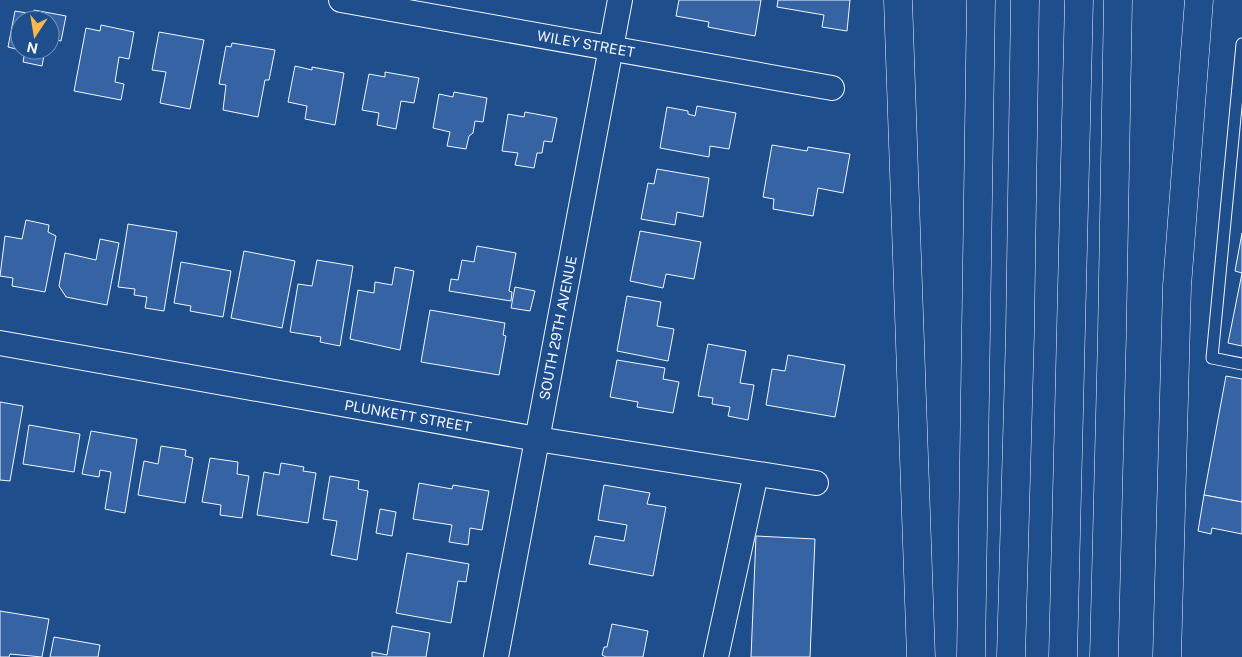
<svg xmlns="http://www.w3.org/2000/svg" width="1242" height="657" viewBox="0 0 1242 657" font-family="'Public Sans',sans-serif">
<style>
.building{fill:#3563a3;stroke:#f2f6ff}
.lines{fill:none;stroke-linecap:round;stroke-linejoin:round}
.service-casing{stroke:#f2f6ff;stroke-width:13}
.minor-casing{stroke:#f2f6ff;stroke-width:26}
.motorway-casing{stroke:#f2f6ff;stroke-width:29}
.service{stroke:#1f4e8c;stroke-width:11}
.minor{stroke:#1f4e8c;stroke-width:24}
.motorway{stroke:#1f4e8c;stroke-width:28}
.labels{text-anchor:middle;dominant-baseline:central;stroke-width:4;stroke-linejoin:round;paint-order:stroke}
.street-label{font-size:14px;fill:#f2f6ff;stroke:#1f4e8c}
</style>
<rect width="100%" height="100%" fill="#1f4e8c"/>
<g class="building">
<path d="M679,0H761L755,36L708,27L709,22L676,16Z"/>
<path d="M778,0H850L847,31L822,27L824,15L777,7Z"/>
<path d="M34,10L66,16L61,41L50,39V20H20V50L8,47L15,11L33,14Z"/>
<path d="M101,25L134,32L129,59L119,57L115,82L124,84L121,100L74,91L86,28L100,31Z"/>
<path d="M159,32L204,40L190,109L160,103L166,72L152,70Z"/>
<path d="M232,43L275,50L269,80H265L258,117L223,110L226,85L219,84L226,46L231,47Z"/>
<path d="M22,50H45L42,66L23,62L25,51Z"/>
<path d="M295,66L312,70V67L344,73L335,125L305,119L307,106L288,102Z"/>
<path d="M385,72L419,78L414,103L401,101L396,129L377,125L379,113L362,110L369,74L385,77Z"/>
<path d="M454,92L487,98L483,122L475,121L473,133L469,136L466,149L447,146L450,132L433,128L439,94L453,97Z"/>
<path d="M697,106L736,113L729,149L710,146L709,157L660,148L667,107L688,111V114L695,116Z"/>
<path d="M525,112L557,118L552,142L544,141L542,153H537L534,168L515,165L518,153L502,151L508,114L524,117Z"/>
<path d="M772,145L807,151L808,147L850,154L843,193L818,188L813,216L773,209L774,199L763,197Z"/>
<path d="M657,169L709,178L703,217L677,212L675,225L641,219L648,183L654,184Z"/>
<path d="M26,220L49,225L48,232L56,236L45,292L12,286L13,278L0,276L5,236L22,239Z"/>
<path d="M128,224L177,232L164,311L145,308L147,297L134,295L135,289L118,287Z"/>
<path d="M640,231L701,242L694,279L666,274L663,288L630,281Z"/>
<path d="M1242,233V273L1235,271Z"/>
<path d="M100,239L119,243L107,305L66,297L59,286L65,253L96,260Z"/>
<path d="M477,246L516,253L509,291L512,292L511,301L449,291L451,279L458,280L462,260L474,262Z"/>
<path d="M244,251L295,261L282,328L231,318Z"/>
<path d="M317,260L353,266L340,346L320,342L321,337L290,332L298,284L312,286Z"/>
<path d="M181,262L231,271L223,317L190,311L191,306L174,303Z"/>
<path d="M395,267L414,271L400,350L350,339L358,290L374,293L375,282L392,285Z"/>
<path d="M1242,273V346L1228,343Z"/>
<path d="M515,287L535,291L530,311L511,308Z"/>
<path d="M627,296L661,302L657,326L674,329L668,361L617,351Z"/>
<path d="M430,310L505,323L503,335L506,336L499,375L421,362Z"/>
<path d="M708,344L746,351L740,383L754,385L748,420L728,416L730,407L712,404L713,398L698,396Z"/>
<path d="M788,355L845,365L835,417L766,405L772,369L785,371Z"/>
<path d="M617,360L665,368L663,379L679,382L673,413L637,407L638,402L610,397Z"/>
<path d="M1226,376L1242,379V502L1204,495Z"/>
<path d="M0,402L23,406L10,481L0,480Z"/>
<path d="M29,425L80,434L74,472L23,464Z"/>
<path d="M91,431L137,439L125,513L105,509L111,472L100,470L99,477L82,474Z"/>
<path d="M161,446L186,450L185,456L193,458L185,503L138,495L144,461L158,464Z"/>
<path d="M210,458L238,462L237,474L249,476L242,518L220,515L221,505L202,502Z"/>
<path d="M281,463L304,467L303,471L316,473L308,523L257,515L264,472L279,475Z"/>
<path d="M330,476L359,481L358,489L368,491L357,560L331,555L337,521L323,519Z"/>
<path d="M419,483L452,489L453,485L489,491L482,530L470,528L468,545L449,542L452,525L413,519Z"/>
<path d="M604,485L650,493L647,504L666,507L653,576L589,564L595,536L624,541L627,525L598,520Z"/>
<path d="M1204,495L1242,502V534L1212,528L1211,534L1198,531Z"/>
<path d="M380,509L396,512L392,536L376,533Z"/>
<path d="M756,536L815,539L810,657H751Z"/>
<path d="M407,553L469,564L466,582L458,581L451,623L396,613Z"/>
<path d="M0,611L49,619L42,657L10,654L9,657H0Z"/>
<path d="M612,624L648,631L643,657H606L602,655L604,647H607Z"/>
<path d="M392,626L430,633L426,657H372V652L387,655Z"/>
<path d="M54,637L100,645L98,657H50Z"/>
</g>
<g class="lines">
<defs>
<path id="service" d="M1242,44L1212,358L1242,364"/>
<g id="minor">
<path d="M341,0L832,88"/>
<path d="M0,343L537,439L816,483"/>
<path d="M496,657L620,0"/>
<path d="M716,657L756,474"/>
</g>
<g id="motorway">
<path d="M898,0L921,657"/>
<path d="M971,657L981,0"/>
<path d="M1011,657L1020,333L1025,0"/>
<path d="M1063,657L1079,0"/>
<path d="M1104,657L1112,335L1118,0"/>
<path d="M1167,657L1177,286L1199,0"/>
</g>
</defs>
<use href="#service" class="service-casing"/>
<use href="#minor" class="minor-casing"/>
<use href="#motorway" class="motorway-casing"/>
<use href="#service" class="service"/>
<use href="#minor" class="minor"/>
<use href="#motorway" class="motorway"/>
</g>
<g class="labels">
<g class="street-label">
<text transform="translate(586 44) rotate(10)">WILEY STREET</text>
<text transform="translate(558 328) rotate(-79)">SOUTH 29TH AVENUE</text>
<text transform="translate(408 416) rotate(10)">PLUNKETT STREET</text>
</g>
</g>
<g transform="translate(35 35) rotate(192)"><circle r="24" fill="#1f4e8c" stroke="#7391ba"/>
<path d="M0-4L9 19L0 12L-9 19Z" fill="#ffb74d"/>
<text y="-8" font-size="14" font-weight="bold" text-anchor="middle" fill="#f2f6ff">N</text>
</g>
</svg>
